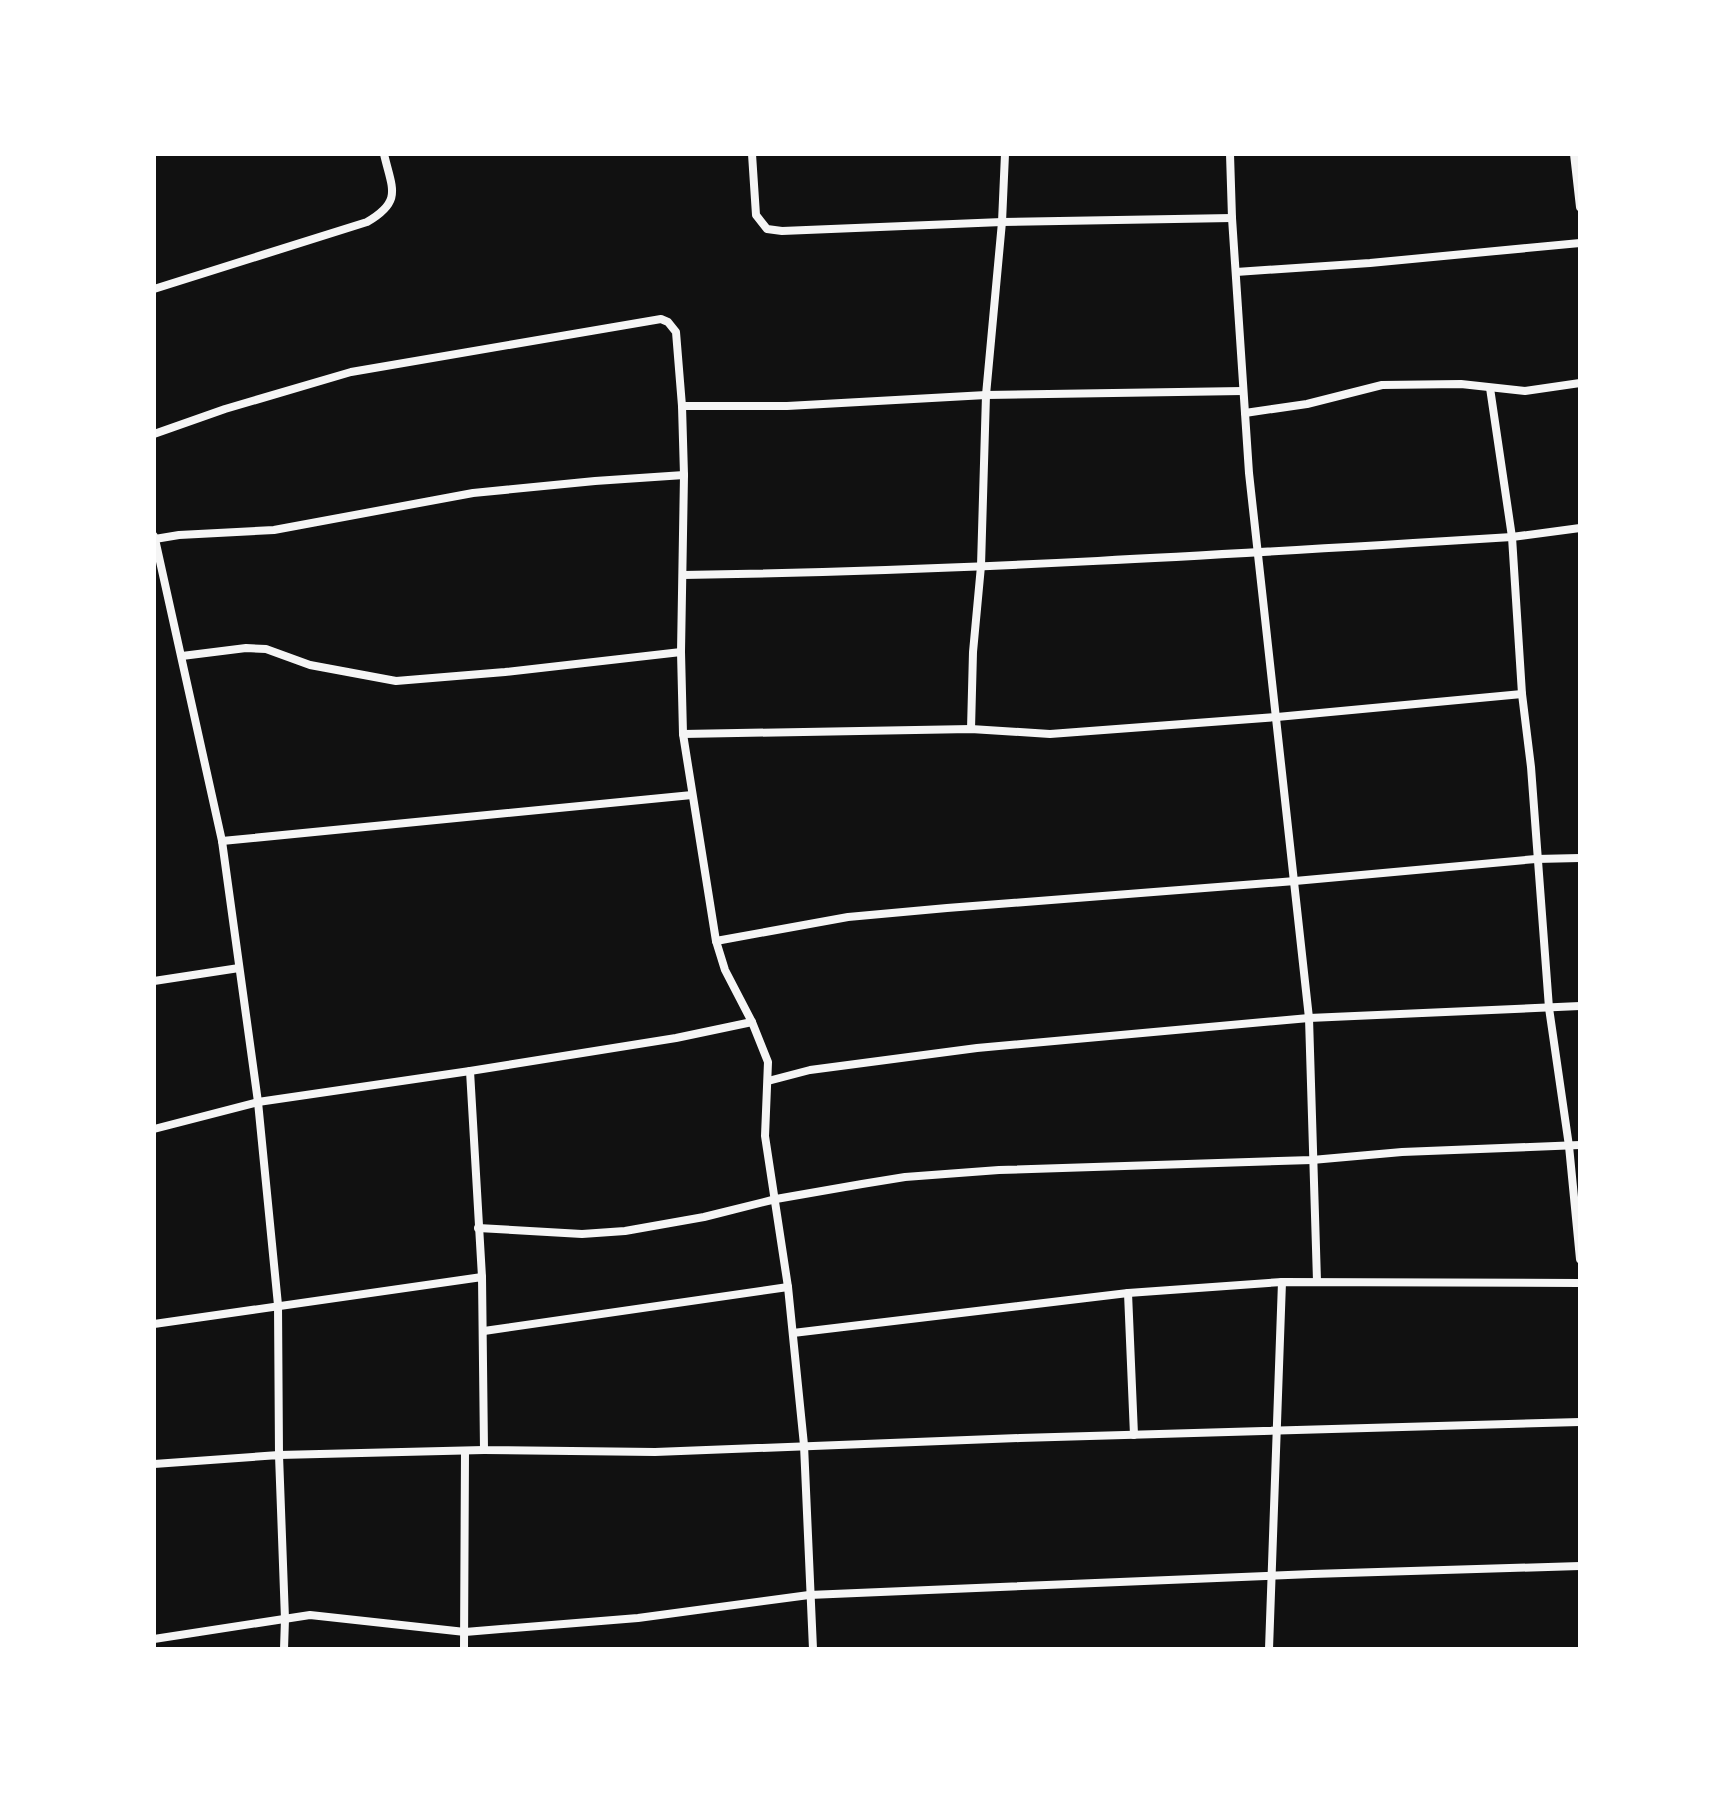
<svg xmlns="http://www.w3.org/2000/svg" width="1734" height="1803" viewBox="0 0 1734 1803" font-family="'Nunito Sans',sans-serif">
<style>
.lines{fill:none;stroke-linecap:round;stroke-linejoin:round}
.minor{stroke:#f5f5f5;stroke-width:8}
</style>
<rect width="100%" height="100%" fill="#111"/>
<g class="lines">
<g class="minor">
<path d="M752,154L756,215L767,229L782,231L1002,222L1232,218"/>
<path d="M1230,154L1232,218L1249,473L1309,1018L1317,1281"/>
<path d="M1574,154L1580,207"/>
<path d="M1236,272L1370,263L1580,243"/>
<path d="M154,289L367,222C403,201 392,189 384,154"/>
<path d="M1490,388L1512,537L1522,694L1531,767L1549,1008L1569,1146L1580,1259"/>
<path d="M682,406H787L986,395L1243,391"/>
<path d="M1245,413L1307,404L1382,385L1461,384L1525,391L1580,383"/>
<path d="M154,434L225,409L351,372L661,319L668,322L676,332L682,406L684,475L681,652L683,734L716,941L725,970L752,1022L768,1062L765,1136L788,1287L804,1445L813,1649"/>
<path d="M154,536L155,539L179,535L274,530L473,493L595,481L684,475"/>
<path d="M155,539L222,841L258,1102L278,1305L279,1455L484,1450"/>
<path d="M683,575C960,571 1236,554 1512,537L1580,528"/>
<path d="M182,656L246,648L266,649L310,665L396,681L505,672L681,652"/>
<path d="M971,729L973,652L981,566L986,395L1002,222L1005,154"/>
<path d="M683,734L971,729L1050,734L1277,717L1522,694"/>
<path d="M222,841L692,795"/>
<path d="M716,941L848,917L947,908L1295,881L1536,859L1580,858"/>
<path d="M154,981L239,968"/>
<path d="M768,1081L810,1070L977,1048L1309,1018L1580,1006"/>
<path d="M154,1129L258,1102L470,1071"/>
<path d="M478,1228L582,1234L625,1231L704,1217L776,1199L862,1184L905,1177L999,1170L1312,1160L1402,1152L1580,1145"/>
<path d="M482,1277L470,1071L676,1038L752,1022"/>
<path d="M1128,1293L1134,1435"/>
<path d="M154,1324L482,1277L484,1450L655,1452L1020,1438L1580,1422"/>
<path d="M484,1331L788,1287"/>
<path d="M793,1333L1128,1293L1282,1282L1580,1283"/>
<path d="M154,1464L279,1455L285,1619L284,1649"/>
<path d="M154,1639L310,1615L465,1632L638,1618L809,1595L1312,1574L1580,1566"/>
<path d="M464,1649L465,1452"/>
<path d="M1269,1649L1282,1282"/>
</g>
</g>
<rect width="1734" height="1803" fill="none" stroke="#ffffff" stroke-width="312"/>
</svg>
